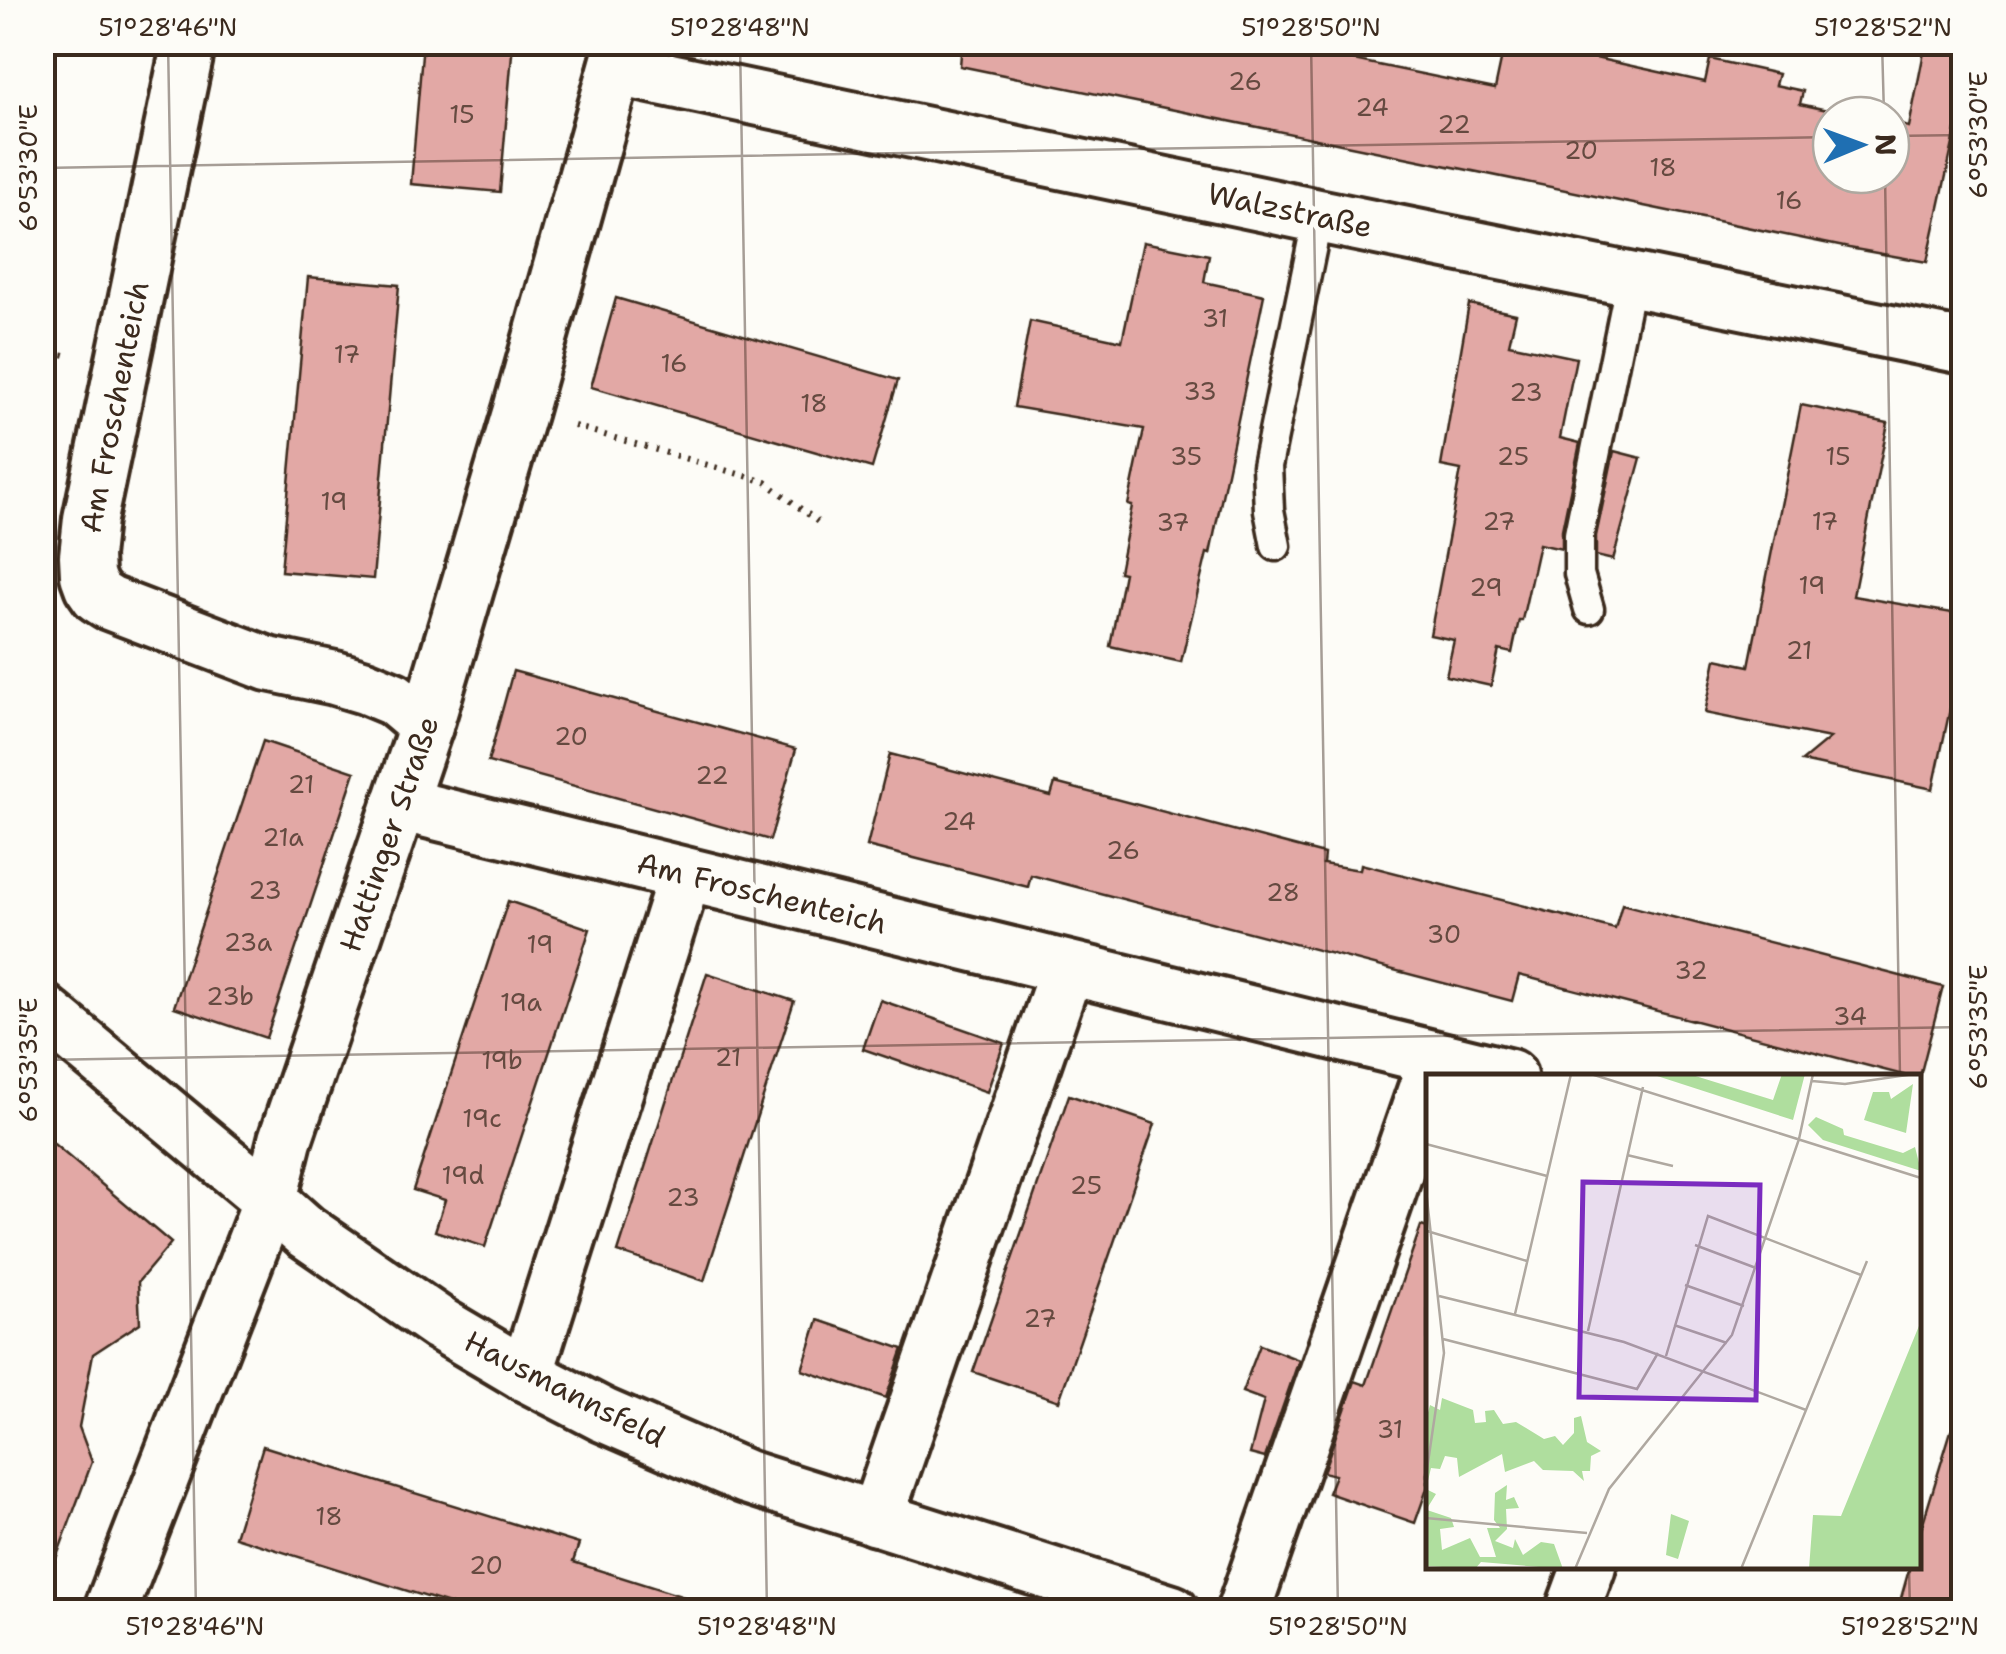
<svg xmlns="http://www.w3.org/2000/svg" width="2006" height="1654" viewBox="0 0 2006 1654" font-family="'Shantell Sans',sans-serif">
<style>
.building{fill:#e2a8a5;stroke:#3b2a1e;stroke-width:2.5}
.lines{fill:none;stroke-linecap:round;stroke-linejoin:round}
.service-casing{stroke:#3b2a1e;stroke-width:35}
.minor-casing{stroke:#3b2a1e;stroke-width:60}
.path{stroke:#3b2a1e;stroke-width:6;stroke-dasharray:2.5 8;stroke-linecap:butt}
.service{stroke:#fdfcf7;stroke-width:28}
.minor{stroke:#fdfcf7;stroke-width:52}
.ticks{fill:none;stroke:#3b2a1e;stroke-width:2.5;stroke-opacity:0.45}
.labels{text-anchor:middle;dominant-baseline:central;stroke-width:10;stroke-linejoin:round;paint-order:stroke}
.number-label{font-size:25px;fill:#654a40}
.street-label{font-size:30px;fill:#3b2a1e;stroke:#fdfcf7}
.inset-road{fill:none;stroke:#afa8a0;stroke-width:2.5}
.view{fill:#7b2cbf;fill-opacity:0.15;stroke:#7b2cbf;stroke-width:5}
.inset-edge{fill:none;stroke:#3b2a1e;stroke-width:5}
.neatline{fill:none;stroke:#3b2a1e;stroke-width:4}
.ticks-label{font-size:25px;text-anchor:middle;fill:#3b2a1e}
</style>
<rect width="100%" height="100%" fill="#fdfcf7"/>
<filter id="ink" filterUnits="userSpaceOnUse"><feTurbulence type="fractalNoise" baseFrequency=".01" numOctaves="2"/><feDisplacementMap in="SourceGraphic" scale="20" xChannelSelector="R" yChannelSelector="G"/><feConvolveMatrix kernelMatrix="1 2 1 2 8 2 1 2 1" color-interpolation-filters="sRGB"/></filter>
<g filter="url(#ink)">
<g class="building">
<path d="M423,42H513L500,192L411,184Z"/>
<path d="M962,42H1266L1495,89L1505,42H1579L1577,54L1705,82L1710,59L1778,74L1775,85L1803,91L1800,104L1850,115H1831V175H1891V123L1909,127L1926,42H1963V98L1927,262L1849,248L960,66Z"/>
<path d="M1143,242L1209,255L1204,282L1264,295L1210,554L1207,553L1181,662L1110,646L1124,573L1119,572L1132,506L1128,505L1144,429L1014,407L1030,321L1122,341Z"/>
<path d="M308,277L399,285L373,579L281,571Z"/>
<path d="M616,298L898,380L872,468L591,387Z"/>
<path d="M1469,304L1516,314L1509,344L1576,358L1560,438L1580,443L1562,530V549L1539,544L1522,620H1519L1512,653L1499,650L1491,686L1446,676L1454,640L1430,635L1461,470L1441,466Z"/>
<path d="M1801,405L1888,423L1853,596L1964,615V672L1958,671L1933,789L1802,761L1830,738L1705,713L1716,659L1749,666Z"/>
<path d="M1614,451L1641,458L1613,560L1596,556V536Z"/>
<path d="M513,671L796,749L770,840L488,762Z"/>
<path d="M263,741L355,772L266,1038L174,1007Z"/>
<path d="M890,754L1051,796L1055,783L1324,854L1323,864L1360,870L1361,864L1615,929L1622,904L1943,987L1919,1080L1918,1076H1907L1519,975L1512,1001L1031,875L1028,887L867,846Z"/>
<path d="M508,901L590,929L485,1247L435,1231L445,1200L413,1190Z"/>
<path d="M707,973L794,1001L704,1281L618,1252Z"/>
<path d="M880,1000L1004,1043L987,1092L863,1049Z"/>
<path d="M1069,1095L1155,1124L1059,1401L973,1372Z"/>
<path d="M42,1134L171,1243L138,1282L140,1323L93,1354L79,1427L92,1462L48,1580L42,1579Z"/>
<path d="M1421,1226L1428,1228V1486L1415,1523L1328,1493L1335,1475L1323,1472L1355,1381L1366,1385Z"/>
<path d="M818,1320L903,1349L886,1398L802,1370Z"/>
<path d="M1260,1345L1299,1360L1265,1458L1250,1454L1264,1400L1242,1392Z"/>
<path d="M1951,1431L1964,1433V1584L1955,1612H1897L1910,1566H1918V1539Z"/>
<path d="M263,1446L579,1544L573,1562L694,1600L692,1612H475L235,1537Z"/>
</g>
<g class="lines">
<defs>
<g id="service">
<path d="M1276,546L1269,510L1267,466L1318,216"/>
<path d="M1589,609L1579,574V534L1631,279"/>
</g>
<g id="minor">
<path d="M189,42L90,519L86,556L87,575L91,586L98,596L109,603L268,664L335,678L365,687L394,699L426,726"/>
<path d="M617,69L1318,216L1964,347"/>
<path d="M399,804L1510,1076"/>
<path d="M42,1010L270,1200L305,1231L440,1324L526,1375L603,1415L746,1477L1172,1612"/>
<path d="M526,1375L685,875"/>
<path d="M876,1519L1067,968"/>
<path d="M110,1612L270,1200L285,1140L426,726L520,410L623,42"/>
<path d="M1243,1612L1428,1080"/>
<path d="M1572,1612L1589,1566"/>
</g>
</defs>
<use href="#service" class="service-casing"/>
<use href="#minor" class="minor-casing"/>
<g class="path">
<path d="M42,349L65,355"/>
<path d="M574,426L766,482L818,522"/>
</g>
<use href="#service" class="service"/>
<use href="#minor" class="minor"/>
</g>
</g>
<path class="ticks" d="M168,42L196,1612M740,42L767,1612M1311,42L1338,1612M1882,42L1884,115M1891,136L1964,135M42,168L1831,137M1885,175L1900,1076M42,1060L1964,1027M1909,1566L1910,1612"/>
<g class="labels">
<g class="number-label">
<text x="1245" y="81">26</text>
<text x="1372" y="107">24</text>
<text x="462" y="114">15</text>
<text x="1454" y="124">22</text>
<text x="1581" y="150">20</text>
<text x="1663" y="167">18</text>
<text x="1789" y="200">16</text>
<text x="1215" y="318">31</text>
<text x="347" y="354">17</text>
<text x="674" y="363">16</text>
<text x="1200" y="391">33</text>
<text x="1526" y="392">23</text>
<text x="814" y="403">18</text>
<text x="1186" y="456">35</text>
<text x="1513" y="456">25</text>
<text x="1838" y="456">15</text>
<text x="334" y="501">19</text>
<text x="1499" y="521">27</text>
<text x="1825" y="521">17</text>
<text x="1173" y="522">37</text>
<text x="1812" y="585">19</text>
<text x="1486" y="587">29</text>
<text x="1799" y="650">21</text>
<text x="571" y="736">20</text>
<text x="712" y="775">22</text>
<text x="301" y="784">21</text>
<text x="959" y="821">24</text>
<text x="283" y="837">21a</text>
<text x="1123" y="850">26</text>
<text x="265" y="890">23</text>
<text x="1283" y="892">28</text>
<text x="1444" y="934">30</text>
<text x="248" y="942">23a</text>
<text x="540" y="944">19</text>
<text x="1691" y="970">32</text>
<text x="230" y="996">23b</text>
<text x="521" y="1002">19a</text>
<text x="1850" y="1016">34</text>
<text x="728" y="1057">21</text>
<text x="502" y="1060">19b</text>
<text x="482" y="1118">19c</text>
<text x="463" y="1175">19d</text>
<text x="1086" y="1185">25</text>
<text x="683" y="1197">23</text>
<text x="1040" y="1318">27</text>
<text x="1390" y="1429">31</text>
<text x="329" y="1516">18</text>
<text x="486" y="1565">20</text>
</g>
<g class="street-label">
<text transform="translate(1290 210) rotate(12)">Walzstraße</text>
<text transform="translate(114 407) rotate(-79)">Am Froschenteich</text>
<text transform="translate(389 834) rotate(-71)">Hattinger Straße</text>
<text transform="translate(762 893) rotate(14)">Am Froschenteich</text>
<text transform="translate(565 1389) rotate(27)">Hausmannsfeld</text>
</g>
</g>
<g transform="translate(1426 1074)">
<rect width="495" height="495" fill="#fdfcf7"/>
<path d="M225,0H263L347,26L356,0H379L367,46ZM487,10L480,59L438,46L447,18H463L465,25ZM390,43L417,55L418,61L477,79L489,73L495,97L397,66L382,51ZM495,247V495H383L387,441L415,442ZM16,324L47,336L49,349L60,348L59,337L68,336L77,350L90,348L118,365L129,362L137,371L148,359V344L155,342L161,368L175,377L165,382L164,397H156L158,407L147,397L117,396L108,387L79,398L76,380L33,403L31,384L19,382L14,395L5,394L0,415L10,420L2,433L0,431V346L4,331L14,336ZM81,411L80,426L88,423L93,434L80,435L81,455L69,467L87,474L89,465L97,481L115,468L128,470L137,495L55,488L49,495L0,492L1,436L25,444L28,453L14,455L16,476L44,464L54,483H70L61,454H74L68,446L69,419ZM245,440L263,447L252,485L240,481Z" fill="#afde9e"/>
<path class="inset-road" d="M165,0L495,104M386,7L419,10L488,0M373,65L387,0M0,70L121,102M201,81L247,92M0,116L18,279L0,402M1,157L101,187M269,171L330,194M259,211L318,232M13,222L198,268L380,336M89,240L145,0M248,251L301,269M162,257L217,13M17,265L211,315L232,279M240,282L282,142L435,201M0,444L161,459M149,495L183,415L306,261L373,65M263,495H305M315,495L441,187"/>
<path class="view" d="M157,108L334,111L330,326L153,323Z"/>
<rect width="495" height="495" class="inset-edge"/>
</g>
<rect width="2006" height="1654" fill="none" stroke="#fdfcf7" stroke-width="110"/>
<g transform="translate(1861 145) rotate(89)"><circle r="48" fill="#fdfcf7" stroke="#afa8a0" stroke-width="2.5"/>
<path d="M0-8L18 38L0 25L-18 38Z" fill="#1f6fb2"/>
<text y="-15" font-size="28" font-weight="bold" text-anchor="middle" fill="#3b2a1e">N</text>
</g>
<rect x="55" y="55" width="1896" height="1544" class="neatline"/>
<g class="ticks-label">
<text x="168" y="36">51°28'46"N</text>
<text x="740" y="36">51°28'48"N</text>
<text x="1311" y="36">51°28'50"N</text>
<text x="1883" y="36">51°28'52"N</text>
<text transform="translate(1978 135) rotate(-90)" y="9">6°53'30"E</text>
<text transform="translate(28 168) rotate(-90)" y="9">6°53'30"E</text>
<text transform="translate(1978 1027) rotate(-90)" y="9">6°53'35"E</text>
<text transform="translate(28 1060) rotate(-90)" y="9">6°53'35"E</text>
<text x="195" y="1635">51°28'46"N</text>
<text x="767" y="1635">51°28'48"N</text>
<text x="1338" y="1635">51°28'50"N</text>
<text x="1910" y="1635">51°28'52"N</text>
</g>
</svg>
